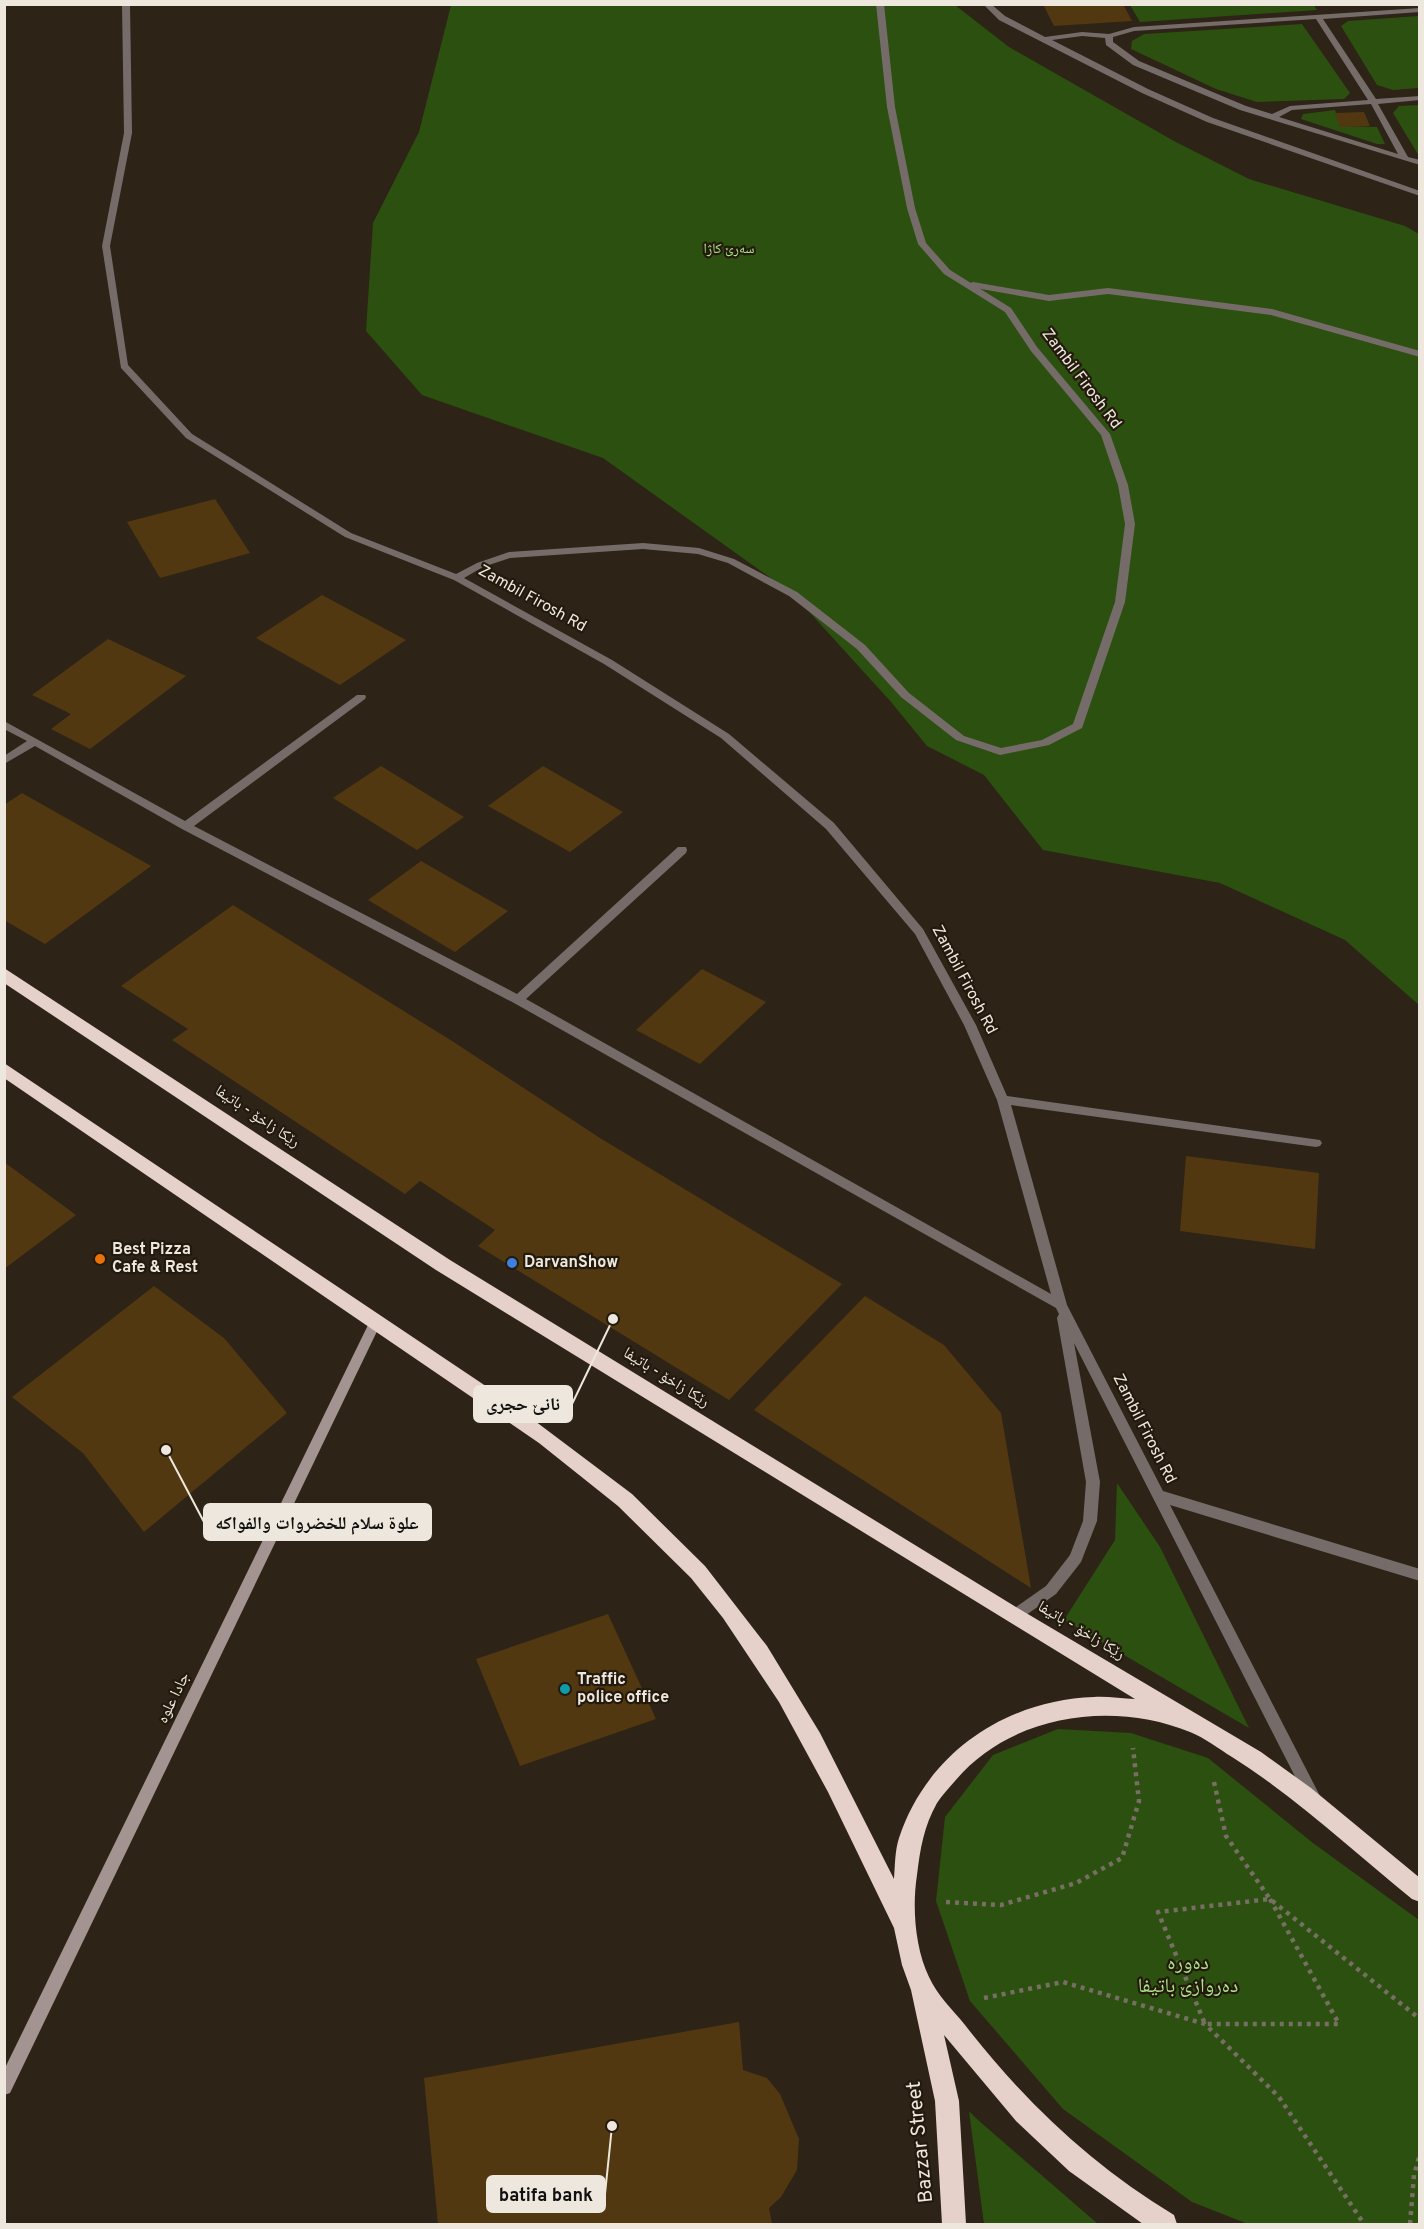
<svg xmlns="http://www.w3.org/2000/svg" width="1424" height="2229" viewBox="0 0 1424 2229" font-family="Overpass,'Noto Naskh Arabic',sans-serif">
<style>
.green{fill:#2c500f}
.building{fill:#523811}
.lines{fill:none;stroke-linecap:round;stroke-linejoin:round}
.path{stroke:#786f64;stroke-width:4.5;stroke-dasharray:4 5;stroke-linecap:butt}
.lane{fill:#756c6a;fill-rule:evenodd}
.street{fill:#756c6a;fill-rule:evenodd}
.secondary{fill:#a39491;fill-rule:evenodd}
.highway{fill:#e6d0ca;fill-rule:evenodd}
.food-dot{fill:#e8710a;stroke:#231a0d;stroke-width:2}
.shop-dot{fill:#3f7fe0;stroke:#231a0d;stroke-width:2}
.culture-dot{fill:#0f9aa8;stroke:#231a0d;stroke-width:2}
.labels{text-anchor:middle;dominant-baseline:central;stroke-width:4.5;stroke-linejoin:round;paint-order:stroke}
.far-park-label{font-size:14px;fill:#abe688;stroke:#231a0d}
.street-label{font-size:16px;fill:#ede7de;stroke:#231a0d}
.poi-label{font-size:16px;font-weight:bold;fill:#ede7de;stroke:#231a0d;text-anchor:start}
.near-park-label{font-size:20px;fill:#abe688;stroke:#231a0d}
.near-street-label{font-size:20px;fill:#ede7de;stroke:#231a0d}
.leader{fill:none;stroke:#ede7de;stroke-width:2}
.callout-dot{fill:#ede7de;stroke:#231a0d;stroke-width:2}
.callout{fill:#ede7de;stroke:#ede7de;stroke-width:2}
.callout-label{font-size:18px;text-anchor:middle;font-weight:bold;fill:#111}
</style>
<rect width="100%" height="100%" fill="#2d2317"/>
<g class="green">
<path d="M1313,4L1317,10L1140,22L1130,5Z"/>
<path d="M451,5H955L1009,47L1174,141L1249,179L1405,226L1419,234V1005L1345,940L1220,883L1043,850L984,775L927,746L891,702L793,594L603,458L422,395L366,331L373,223L419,132Z"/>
<path d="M1419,16V88L1393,90L1377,85L1341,26L1348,21Z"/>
<path d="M1302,24L1350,93L1344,99L1257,102L1216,89L1131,49L1132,41L1144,34Z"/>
<path d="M1419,105H1420L1419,156L1393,113L1399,106Z"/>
<path d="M1335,110L1340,126L1377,127L1385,144H1377L1301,119L1303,114Z"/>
<path d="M1117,1483L1160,1547L1249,1728L1064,1620L1115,1540Z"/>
<path d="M1058,1729L1131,1733L1208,1758L1313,1843L1419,1920V2224H1248L1192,2202L1063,2109L970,2001L936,1901L945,1817L993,1755Z"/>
<path d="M969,2111L978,2120L1098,2224H984Z"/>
</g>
<g class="building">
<path d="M1043,4H1123L1132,21L1054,26Z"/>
<path d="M1364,112L1370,126L1340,127L1335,113Z"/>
<path d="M215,499L250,553L160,578L127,522Z"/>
<path d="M322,595L406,640L340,685L256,638Z"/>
<path d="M108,639L186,676L90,749L51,729L71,714L32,695Z"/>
<path d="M381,766L464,817L417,850L333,798Z"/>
<path d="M543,766L623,812L570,852L488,806Z"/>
<path d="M22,793L151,866L45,944L4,920V805Z"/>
<path d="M421,861L508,911L455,952L368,900Z"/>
<path d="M233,905L452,1041L600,1138L842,1284L729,1400L478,1246L495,1230L420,1181L405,1194L172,1040L188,1029L121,986Z"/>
<path d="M702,969L766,1002L700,1064L636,1030Z"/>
<path d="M1186,1156L1319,1173L1315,1249L1180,1231Z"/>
<path d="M4,1162L76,1215L4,1269Z"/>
<path d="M154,1286L224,1338L287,1413L144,1532L83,1453L12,1397Z"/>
<path d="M865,1296L944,1345L1001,1413L1031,1588L754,1410Z"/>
<path d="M608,1614L656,1719L520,1766L476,1659Z"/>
<path d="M739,2022L743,2070L767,2078L780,2094L799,2139L797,2170L781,2197L769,2208L772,2224H438L424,2078Z"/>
</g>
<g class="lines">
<g class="path">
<path d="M1214,1782L1226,1836L1270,1899L1420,2019"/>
<path d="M1270,1899L1339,2024H1205L1158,1912Z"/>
<path d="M946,1902L1001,1905L1076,1883L1122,1858L1139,1801L1133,1748"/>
<path d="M984,1998L1063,1982L1205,2024L1279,2097L1364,2224"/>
<path d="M1410,2224L1414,2175L1420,2154"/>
</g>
<path class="lane" d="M973,282L1049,295L1108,288L1272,309L1420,351V357L1271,315L1108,294L1049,301L970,287V283Z"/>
<g class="street">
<path d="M122,4H130L132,133L110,246L128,365L192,434L351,533L456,574L477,563L509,552L643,543L699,548L734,559L797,592L865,645L909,693L964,736L1001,748L1042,740L1073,724L1115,602L1125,524L1118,485L1101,435L1031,351L1005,312L944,274L918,244L907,208L887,107L876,4H884L895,107L915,208L926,243L950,270L1011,308L1037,347L1110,434L1128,485L1135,524L1125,602L1082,728L1049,745L1000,755L956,740L901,697L857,649L789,596L728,563L698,554L643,549L510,558L483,567L464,578L612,660L729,734L834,823L923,929L976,1025L1007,1096L1320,1140L1322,1143L1320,1146L1316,1147L1011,1105L1067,1305L1163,1491L1420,1569V1581L1170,1505L1319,1794L1321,1799L1319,1804L1314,1806L1309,1804L1074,1343L1100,1482L1097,1521L1081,1562L1056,1594L1019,1620L1014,1622L1009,1620L1007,1616L1009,1612L1046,1586L1070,1555L1083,1521L1086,1482L1057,1318L1059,1314L1056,1308L514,1003L182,829L35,746L4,764V756L27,741L4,729V721L185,821L357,695H365L366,697L365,699L194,826L517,994L678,847H686L687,850L686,853L526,999L1051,1294L997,1100L964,1025L915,934L826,829L721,738L604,664L454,580L345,537L186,438L121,368L102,246L124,133Z"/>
<path d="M983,4H991L1005,16L1045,37L1082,32L1109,34L1134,27L1420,8V12L1323,19L1376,99L1420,96V100L1378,104L1408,157L1420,160V165L1240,110L1133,65L1106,45L1105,38L1082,36L1052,40L1148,89L1213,118L1420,191V196L1207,122L1142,93L999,20ZM1316,19L1368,100L1290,106L1272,114L1246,106L1139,61L1113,42V37L1134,31ZM1371,104L1398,154L1279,117L1292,110Z"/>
</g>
<path class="secondary" d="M375,1318L380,1319L381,1323L10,2093L4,2095V2070L369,1323L370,1319Z"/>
<path class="highway" d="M4,968L450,1260L1021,1610L1261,1752L1311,1788L1420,1878V1902L1412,1899C1353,1851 1297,1798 1232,1757C1219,1749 1205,1738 1190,1732C1111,1700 1010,1715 955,1781C949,1788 942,1795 937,1803C924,1826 920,1849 917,1875C912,1907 915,1948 929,1977C937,1995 953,2010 965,2025C1024,2101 1091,2165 1174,2215L1177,2224H1143L1069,2171L1016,2121L944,2035L959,2101L966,2224H942L935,2101L911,1990L902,1965L894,1928L828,1792L779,1702L723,1618L691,1578L618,1506L539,1443L4,1078V1063L511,1403L632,1494L705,1566L767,1646L820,1733L894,1879C895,1865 895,1850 899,1838C927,1753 1006,1700 1094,1697C1107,1696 1122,1699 1135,1699L436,1270L4,983Z"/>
</g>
<circle class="food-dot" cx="100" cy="1259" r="6"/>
<circle class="shop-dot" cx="512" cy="1263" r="6"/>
<circle class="culture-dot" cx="565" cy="1689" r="6"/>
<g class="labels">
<g class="far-park-label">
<text x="729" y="249">سەرێ کاژا</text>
</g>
<g class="street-label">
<text transform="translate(1081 379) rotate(53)">Zambil Firosh Rd</text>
<text transform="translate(532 599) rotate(29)">Zambil Firosh Rd</text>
<text transform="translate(964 980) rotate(62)">Zambil Firosh Rd</text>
<text transform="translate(257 1117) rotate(34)">رێکا زاخۆ - باتیفا</text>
<text transform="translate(666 1378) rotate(32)">رێکا زاخۆ - باتیفا</text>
<text transform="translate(1144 1429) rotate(63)">Zambil Firosh Rd</text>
<text transform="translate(1081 1631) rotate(31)">رێکا زاخۆ - باتیفا</text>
<text transform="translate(174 1698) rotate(-64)">جادا علوه</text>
</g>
<g class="poi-label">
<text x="112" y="1250">Best Pizza<tspan x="112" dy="18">Cafe &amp; Rest</tspan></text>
<text x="524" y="1263">DarvanShow</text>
<text x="577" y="1680">Traffic<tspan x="577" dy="18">police office</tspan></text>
</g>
<g class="near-park-label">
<text x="1188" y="1964">ده‌وره‌<tspan x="1188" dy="23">ده‌روازێ باتيفا</tspan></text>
</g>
<g class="near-street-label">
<text transform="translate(921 2142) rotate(-96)">Bazzar Street</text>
</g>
</g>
<path class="leader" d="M613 1319L572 1404M166 1450L204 1522M612 2126L605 2194"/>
<g class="callout-dot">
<circle cx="613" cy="1319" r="6"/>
<circle cx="166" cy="1450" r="6"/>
<circle cx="612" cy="2126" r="6"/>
</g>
<g class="callout">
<rect x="474" y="1386" width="98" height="36" rx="6"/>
<rect x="204" y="1504" width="227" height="36" rx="6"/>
<rect x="487" y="2176" width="118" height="36" rx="6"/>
</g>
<g class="callout-label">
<text x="523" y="1410">نانێ حجری</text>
<text x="317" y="1529">علوة سلام للخضروات والفواكه</text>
<text x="546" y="2201">batifa bank</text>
</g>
<rect width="1424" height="2229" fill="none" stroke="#ede7de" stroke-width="12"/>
</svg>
